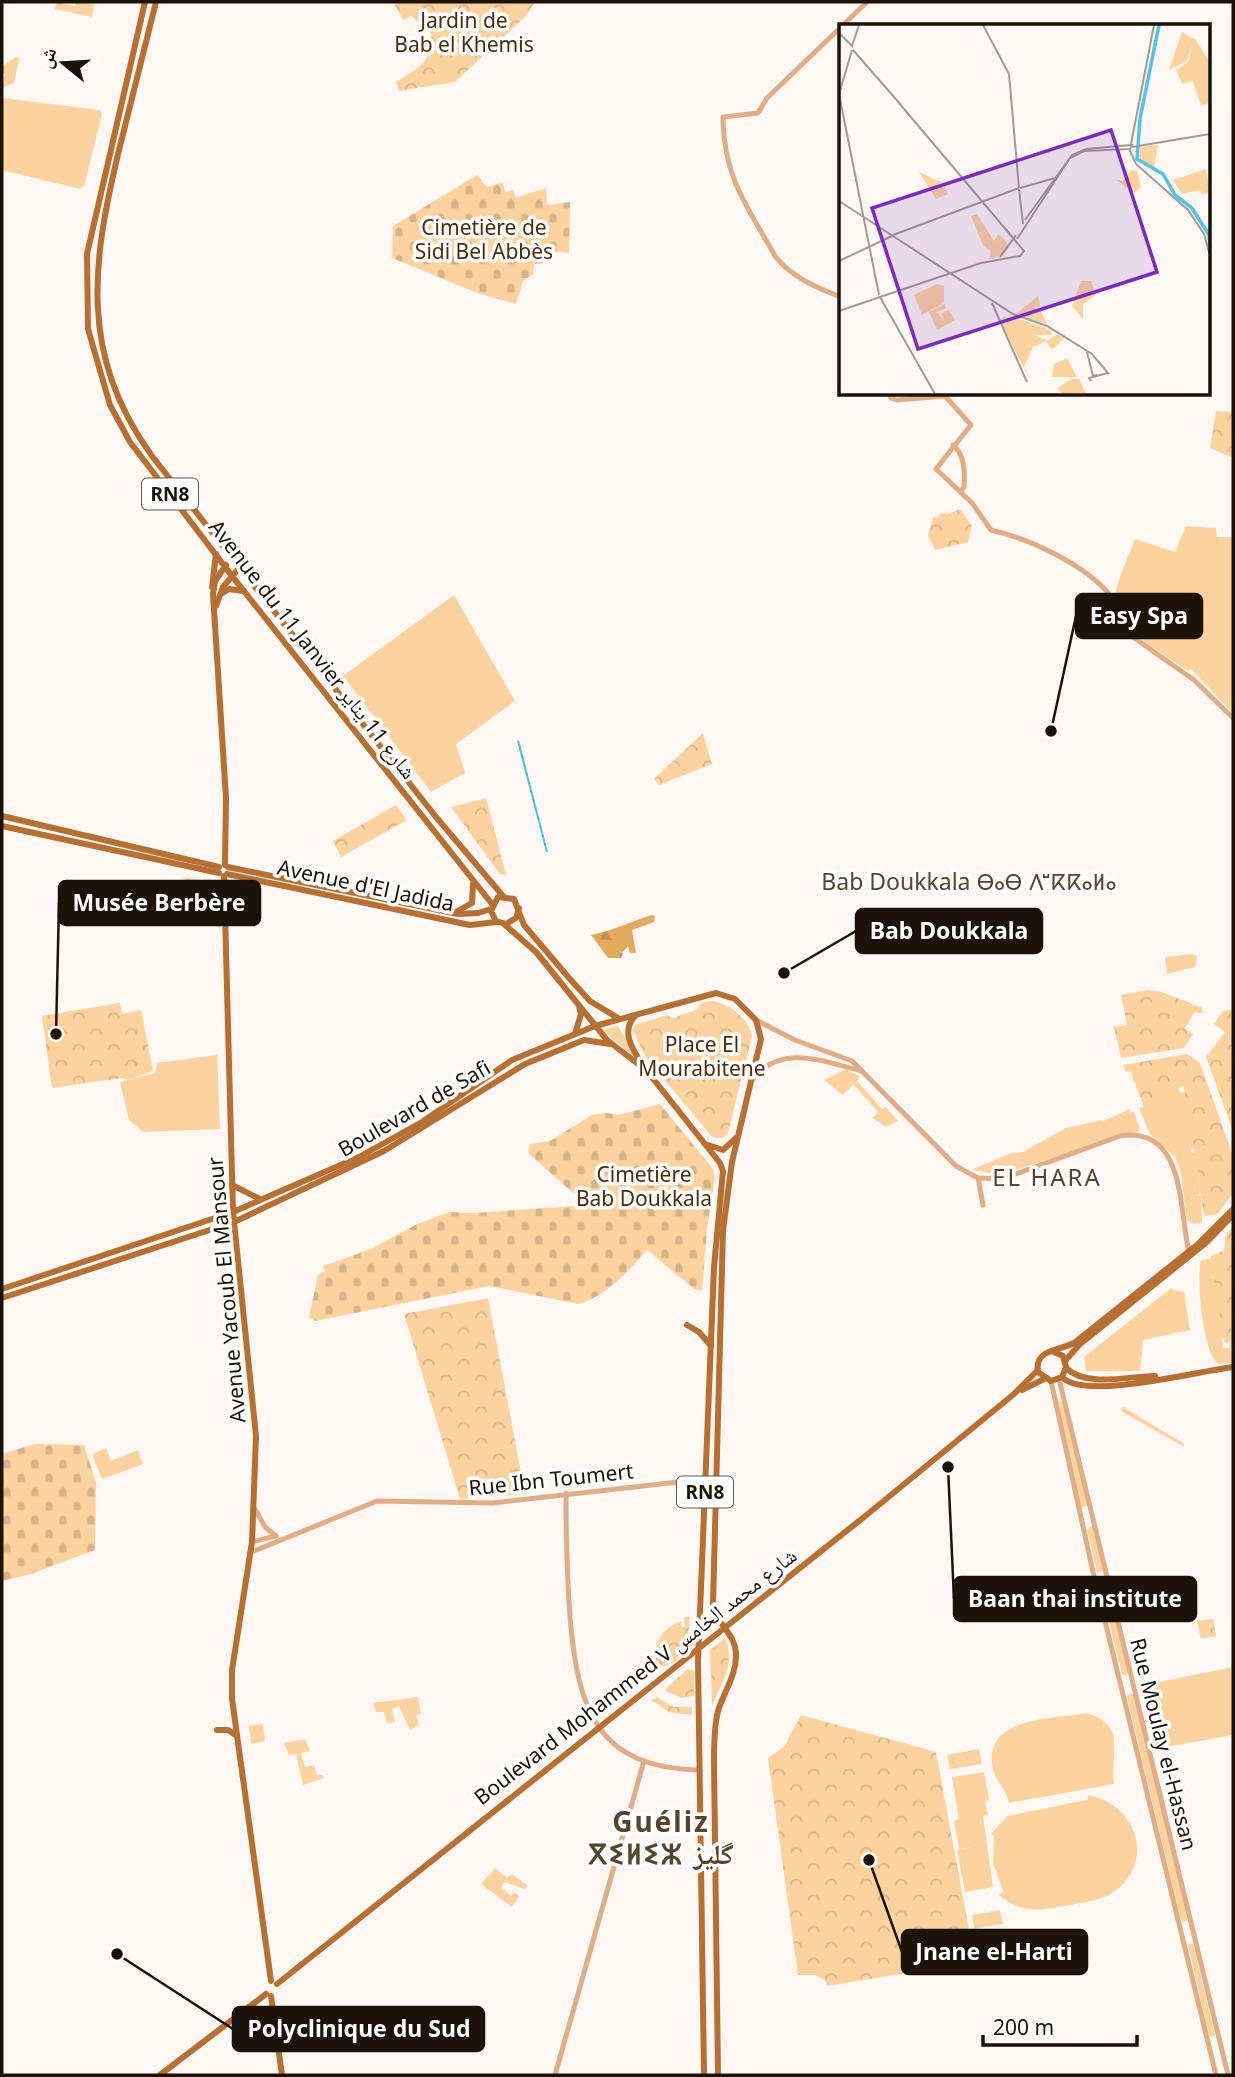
<svg xmlns="http://www.w3.org/2000/svg" width="1235" height="2077" viewBox="0 0 1235 2077" font-family="'Noto Sans','Noto Naskh Arabic','Noto Sans Tifinagh',sans-serif">
<style>
.green{fill:#fcd39e}
.forest{fill:url(#forest-firs)}
.cemetery{fill:url(#cemetery-stones)}
.park{fill:url(#park-crowns)}
.water{fill:url(#water-rules)}
.lines{fill:none;stroke-linecap:round;stroke-linejoin:round}
.minor{stroke:#e0ad87;stroke-width:5}
.major{stroke:#b86f32;stroke-width:6}
.labels{text-anchor:middle;dominant-baseline:central;stroke-width:7;stroke-linejoin:round;paint-order:stroke}
.shield{fill:#fff;stroke:#5f5a53;stroke-width:2}
.shield-label{font-size:19px;font-weight:bold;fill:#1b1309}
.park-label{font-size:21px;fill:#452f0d;stroke:#fff}
.street-label{font-size:21px;fill:#1b1309;stroke:#fff}
.neighbourhood-label{font-size:23px;fill:#56442d;stroke:#fff}
.quarter-label{font-size:24px;letter-spacing:2px;fill:#56442d;stroke:#fff}
.district-label{font-size:28px;font-weight:bold;letter-spacing:2px;fill:#56442d;stroke:#fff}
.inset-river{fill:none;stroke:#55c1eb;stroke-width:3.5}
.inset-road{fill:none;stroke:#a39c95;stroke-width:2}
.view{fill:#7b2cbf;fill-opacity:0.15;stroke:#7b2cbf;stroke-width:3.5}
.inset-edge{fill:none;stroke:#1b1309;stroke-width:3.5}
.leader{fill:none;stroke:#1b1309;stroke-width:2.5}
.callout-dot{fill:#1b1309;stroke:#fff;stroke-width:2.5}
.callout{fill:#1b1309;stroke:#1b1309;stroke-width:2.5}
.callout-label{font-size:23px;text-anchor:middle;font-weight:bold;fill:#fff}
</style>
<defs>
<pattern id="forest-firs" width="22" height="20" patternUnits="userSpaceOnUse" patternTransform="scale(1.75)"><rect width="22" height="20" fill="#e2aa5d"/><path d="M5 1l3.5 6h-7zM16 11l3.5 6h-7z" fill="#c19150"/></pattern>
<pattern id="cemetery-stones" width="16" height="16" patternUnits="userSpaceOnUse" patternTransform="scale(1.75)"><rect width="16" height="16" fill="#fcd39e"/><path d="M2 7V4a2 2 0 0 1 4 0v3zM10 15v-3a2 2 0 0 1 4 0v3z" fill="#d7b487"/></pattern>
<pattern id="park-crowns" width="20" height="18" patternUnits="userSpaceOnUse" patternTransform="scale(1.75)"><rect width="20" height="18" fill="#fcd39e"/><path d="M2 6a3 3 0 1 1 6 0M12 15a3 3 0 1 1 6 0" fill="none" stroke="#d7b487"/></pattern>
<pattern id="water-rules" width="6" height="5" patternUnits="userSpaceOnUse" patternTransform="scale(1.75)"><rect width="6" height="5" fill="#55c1eb"/><path d="M0 2.5h6" fill="none" stroke="#49a5c8"/></pattern>
</defs>
<rect width="100%" height="100%" fill="#fdf8f3"/>
<g class="green">
<path d="M57,2L75,6L76,2H95L92,17L55,9Z"/>
<path d="M16,57L19,59L14,83L2,88L5,74L2,73V66Z"/>
<path d="M2,98L100,110L102,114L84,186L80,189L2,170Z"/>
<path d="M1186,526L1216,528L1217,537H1233V713L1191,669L1188,671L1116,623C1108,596 1126,564 1135,539L1175,552Z"/>
<path d="M454,595L515,701L456,744L465,773L431,792L343,676Z"/>
<path d="M183,877L220,884V930Z"/>
<path d="M1192,954L1197,956L1195,967L1167,974L1165,957Z"/>
<path d="M618,1026L638,1061L603,1030Z"/>
<path d="M217,1055L220,1129L143,1132L129,1120L120,1082L155,1073L157,1063Z"/>
<path d="M846,1069L860,1077L857,1081L882,1109L886,1107L898,1121L886,1127L872,1118L878,1112L853,1084L843,1095L824,1080Z"/>
<path d="M1178,1087L1180,1093L1186,1091L1194,1148L1191,1149L1192,1153L1195,1152L1200,1191L1198,1196H1201L1202,1223L1194,1224L1187,1220L1181,1173L1175,1157L1150,1134L1139,1108L1144,1107L1142,1102Z"/>
<path d="M1130,1109V1113L1134,1112L1140,1129L1137,1133L1126,1134L1000,1175L971,1170L1011,1153L1023,1152L1066,1128L1102,1120L1101,1122Z"/>
<path d="M1210,1259L1214,1276L1211,1277L1215,1281L1225,1338L1222,1339L1223,1348H1230L1229,1342H1233V1363L1219,1364C1203,1356 1196,1277 1201,1260Z"/>
<path d="M1170,1289L1184,1292L1190,1330L1143,1340L1140,1371H1086L1084,1357Z"/>
<path d="M1063,1401L1088,1506L1081,1507L1056,1403Z"/>
<path d="M1123,1407L1183,1443L1184,1447L1121,1411Z"/>
<path d="M106,1448L111,1461L138,1450L143,1464L102,1479L92,1454Z"/>
<path d="M1090,1527L1093,1528L1104,1569L1101,1572L1097,1571L1087,1530Z"/>
<path d="M1105,1590L1109,1592L1128,1673L1125,1676L1122,1674L1102,1594Z"/>
<path d="M1233,1667V1735L1155,1749L1139,1686Z"/>
<path d="M1130,1693L1134,1695L1188,1919L1185,1922L1181,1921L1127,1697Z"/>
<path d="M418,1697L421,1714L416,1715L419,1725L410,1730L399,1706L392,1709L395,1722L387,1724L384,1712H376L373,1703Z"/>
<path d="M1086,1713C1129,1725 1109,1755 1114,1784L1009,1803C1007,1790 996,1783 993,1769C982,1717 1051,1719 1086,1713Z"/>
<path d="M263,1724L265,1741L251,1744L249,1726Z"/>
<path d="M305,1739L310,1751L301,1753L305,1767L314,1765L317,1775H323L324,1778L303,1785L296,1754L289,1755L284,1743Z"/>
<path d="M979,1749L982,1764L950,1769L947,1755Z"/>
<path d="M984,1772L989,1800L985,1801L988,1815L983,1816L993,1887L965,1892L957,1850L972,1847L959,1849L954,1821L959,1819L952,1777Z"/>
<path d="M1088,1795C1135,1803 1157,1860 1115,1891C1101,1901 1081,1903 1064,1906C1039,1911 1020,1913 999,1895L1003,1891L993,1863L994,1836L991,1834L1007,1816L1087,1800Z"/>
<path d="M495,1868L507,1878L512,1874L528,1886L524,1889L505,1882L501,1887L511,1896L514,1892L519,1896L512,1907L481,1884Z"/>
<path d="M1000,1910L1003,1924L974,1929L972,1915Z"/>
<path d="M1190,1943L1193,1944L1215,2035L1212,2037L1209,2036L1188,1945Z"/>
</g>
<path class="forest" d="M651,915L655,916L654,922L632,930L636,953H630L628,946L622,952L617,950L623,953L621,958H608L591,935C612,931 630,922 651,915Z"/>
<g class="cemetery">
<path d="M477,175L487,187L503,182L505,192L513,190L516,198L546,188L547,205L570,202L569,253L543,251V263L534,264L533,274L523,281L516,304L480,294L392,258L393,226Z"/>
<path d="M660,1104L713,1169L715,1178L707,1229L702,1291L694,1289L647,1250C630,1270 604,1298 578,1304L489,1286L315,1321L309,1317L318,1275L325,1271L323,1266L371,1249L417,1224L449,1212L475,1213L575,1206L581,1200L528,1153L530,1144L550,1141L592,1115L605,1113L619,1115Z"/>
<path d="M35,1444L84,1445L96,1482L95,1550L31,1574L2,1581V1454Z"/>
</g>
<g class="park">
<path d="M399,2H535L525,17L455,82L399,91L396,82C418,67 434,63 431,33L411,16L403,20L395,5Z"/>
<path d="M1216,411L1233,412V458L1210,448Z"/>
<path d="M960,509L972,526L968,542L935,550L928,535L933,517L938,518L940,513L948,514Z"/>
<path d="M703,733L712,764L659,785L654,779Z"/>
<path d="M486,798L506,875L500,874L451,807Z"/>
<path d="M396,805L407,820L341,857L333,841Z"/>
<path d="M1148,990L1162,992L1202,1008L1203,1013L1195,1012L1185,1028L1193,1034L1184,1048L1121,1058L1114,1027L1127,1025L1121,995Z"/>
<path d="M712,1001C729,1003 749,1019 752,1036L728,1133L723,1138H714L708,1132L645,1056L633,1031L635,1025L667,1015L672,1018L697,1010L701,1003Z"/>
<path d="M120,1003L122,1014L141,1010L153,1071L128,1080L121,1078L52,1088L42,1016Z"/>
<path d="M1233,1010V1131L1206,1057L1225,1032L1214,1024L1223,1011Z"/>
<path d="M1187,1054L1200,1063L1233,1156V1193L1218,1214L1204,1216L1184,1086L1142,1102L1131,1072L1125,1071L1123,1065Z"/>
<path d="M1233,1226V1342L1225,1343L1210,1259L1212,1255L1224,1251L1226,1234Z"/>
<path d="M488,1298L525,1494L460,1499L404,1314Z"/>
<path d="M684,1617H690C689,1637 684,1668 658,1666C650,1646 662,1628 681,1621L682,1627H685Z"/>
<path d="M1213,1619L1216,1636L1201,1639L1197,1621Z"/>
<path d="M725,1638C736,1663 722,1683 712,1706L710,1650Z"/>
<path d="M688,1669L694,1671V1696L681,1698L664,1690Z"/>
<path d="M657,1697L673,1707H692V1715L669,1712L651,1700Z"/>
<path d="M801,1715L936,1752L975,1962L827,1986L825,1980L815,1975H798L768,1758L784,1747Z"/>
</g>
<path class="water" d="M519,740L548,852H546L517,741Z"/>
<g class="lines">
<g class="minor">
<path d="M842,26L867,2"/>
<path d="M841,27L767,98L758,113L723,117V122C725,180 748,207 775,256C791,277 817,288 841,297"/>
<path d="M889,394L891,398L897,400L945,396L971,425L936,469L972,503L991,530C1030,539 1084,564 1110,595L1109,617L1113,623L1194,680L1233,718"/>
<path d="M953,445C965,455 965,473 964,487L961,491"/>
<path d="M756,1020L795,1040L852,1061L956,1166L978,1178L1002,1179L1120,1136C1186,1125 1179,1211 1189,1253"/>
<path d="M752,1080C781,1042 824,1062 862,1071"/>
<path d="M978,1178L983,1205"/>
<path d="M1059,1379L1228,2075"/>
<path d="M1051,1381L1093,1572L1216,2075"/>
<path d="M566,1493C566,1535 567,1575 570,1617C578,1708 595,1768 700,1770"/>
<path d="M255,1509L265,1527L276,1536"/>
<path d="M252,1542L275,1536"/>
<path d="M249,1553L377,1501L493,1503L705,1479"/>
<path d="M555,2075L644,1761"/>
</g>
<g class="major">
<path d="M145,2L87,254L88,329L110,405L130,442L232,576L492,904"/>
<path d="M156,2C144,50 132,98 120,146C92,262 78,353 152,456L436,817L503,896"/>
<path d="M212,587L216,554"/>
<path d="M221,594L229,589L243,591"/>
<path d="M216,606L223,587L239,568"/>
<path d="M2,816L219,867"/>
<path d="M2,826L219,873"/>
<path d="M225,865L226,798L213,594L215,581L226,565"/>
<path d="M228,867L458,914L478,913L491,909"/>
<path d="M227,874L470,925L497,922"/>
<path d="M224,876L233,1212L256,1436L252,1542L232,1670V1699L271,1981"/>
<path d="M225,902L240,886L254,881"/>
<path d="M519,908L516,918L506,924L496,921L491,911L498,897L514,899L524,925L569,978L590,1001L618,1018"/>
<path d="M456,912L472,903L473,884"/>
<path d="M504,924L536,952L607,1040L647,1071L720,1163L723,1171L714,1267L698,1661L704,2075"/>
<path d="M636,1015C620,1031 632,1048 642,1064"/>
<path d="M575,1034L581,1014L579,1006"/>
<path d="M708,1145L723,1150L736,1138"/>
<path d="M232,1185L258,1198"/>
<path d="M2,1289L233,1212L359,1157L422,1122L512,1060L595,1026L716,993L735,999L756,1020L761,1039L732,1162L723,1230L713,1604C715,1623 735,1633 736,1653C737,1674 724,1692 718,1711C714,1727 714,1745 714,1761L718,2075"/>
<path d="M2,1298L234,1222L384,1151L525,1064L584,1040L610,1044"/>
<path d="M687,1325L699,1332L711,1346"/>
<path d="M1052,1351L1063,1356L1066,1367L1062,1377L1051,1381L1038,1372C1034,1349 1059,1351 1074,1343L1198,1244L1233,1209"/>
<path d="M1065,1361L1079,1345L1207,1242L1233,1215"/>
<path d="M1066,1368C1087,1388 1129,1376 1155,1376"/>
<path d="M1062,1377C1084,1401 1199,1371 1233,1367"/>
<path d="M1022,1390L1044,1379"/>
<path d="M217,1730H228L237,1736"/>
<path d="M277,1984L869,1513L1014,1394L1038,1370"/>
<path d="M271,1996L282,2075"/>
<path d="M160,2075L266,1994"/>
</g>
</g>
<g class="labels">
<g class="shield">
<rect x="142" y="478.5" width="56" height="31" rx="5"/>
<rect x="677" y="1476.5" width="56" height="31" rx="5"/>
</g>
<g class="shield-label">
<text x="170" y="494">RN8</text>
<text x="705" y="1492">RN8</text>
</g>
<g class="park-label">
<text x="464" y="20">Jardin de<tspan x="464" dy="24">Bab el Khemis</tspan></text>
<text x="484" y="227">Cimetière de<tspan x="484" dy="24">Sidi Bel Abbès</tspan></text>
<text x="702" y="1044">Place El<tspan x="702" dy="24">Mourabitene</tspan></text>
<text x="644" y="1174">Cimetière<tspan x="644" dy="24">Bab Doukkala</tspan></text>
</g>
<g class="street-label">
<text transform="translate(313 649) rotate(52)">Avenue du 11 Janvier شارع 11 يناير</text>
<text transform="translate(366 885) rotate(12)">Avenue d'El Jadida</text>
<text transform="translate(414 1108) rotate(-30)">Boulevard de Safi</text>
<text transform="translate(226 1290) rotate(-95)">Avenue Yacoub El Mansour</text>
<text transform="translate(551 1479) rotate(-6)">Rue Ibn Toumert</text>
<text transform="translate(635 1676) rotate(-38)">Boulevard Mohammed V شارع محمد الخامس</text>
<text transform="translate(1164 1744) rotate(76)">Rue Moulay el-Hassan</text>
</g>
<g class="neighbourhood-label">
<text x="969" y="881">Bab Doukkala ⴱⴰⴱ ⴷⵯⴽⴽⴰⵍⴰ</text>
</g>
<g class="quarter-label">
<text x="1047" y="1176">EL HARA</text>
</g>
<g class="district-label">
<text x="661" y="1821">Guéliz<tspan x="661" dy="32">ⴳⵉⵍⵉⵣ گليز</tspan></text>
</g>
</g>
<g transform="translate(839 24)">
<rect width="371" height="371" fill="#fdf8f3"/>
<path d="M343,8L357,16L371,39L370,79L362,82L354,57L343,60L337,46L350,37L353,20L348,37L330,46ZM242,257H252L257,271L244,280V295L233,282ZM106,280L107,284L98,288L106,298L102,289L110,286L116,296L98,306L90,288ZM169,291L163,297L209,317L218,310L225,314L213,326L207,317L194,323L185,343L191,357L161,296ZM232,355H240L247,369L223,370L218,364Z" fill="#fcd39e"/>
<path d="M319,121L315,143L300,137L301,123ZM80,148L104,159L109,170L97,175ZM138,190L155,217L159,210L166,216L170,223L164,232L150,235L152,227L144,221L132,192Z" fill="#fcd39e"/>
<path d="M367,145L371,168L363,171L361,166L343,170L334,156ZM292,146L298,147L302,163L295,169L276,155L284,157ZM98,260L105,262V279L83,291L75,271ZM199,272L201,282L195,284L201,285L208,300L185,293L187,289L177,290ZM172,292L212,306L213,311H197L175,322L163,297ZM228,334L238,353H213L215,340Z" fill="#fcd39e"/>
<path class="inset-river" d="M320,1L301,95L298,135L324,150L336,171L353,184L370,211L371,224"/>
<path class="inset-road" d="M144,1L170,50L180,164M0,9L13,22L20,1M13,26L0,70L40,271M14,26L62,81M292,120L315,1M293,123L371,110M290,125L297,140L349,186L365,210L371,232M181,164L216,154M180,165L184,200M0,177L174,290L208,302L253,330L269,349L250,354L252,357M54,211L180,164M178,215L231,134L245,127L291,125L293,121L247,125L233,131L186,196M161,233L177,211M0,237L53,212M41,273L142,239L181,232L185,227L60,79M41,273L96,370M153,279L188,358M0,287L41,273M248,328L254,352L258,351"/>
<path class="view" d="M272,106L318,248L79,325L33,184Z"/>
<rect width="371" height="371" class="inset-edge"/>
</g>
<path class="leader" d="M1051 731L1076 616M56 1034L59 903M784 973L856 931M948 1467L954 1599M869 1860L902 1952M117 1954L233 2029"/>
<g class="callout-dot">
<circle cx="1051" cy="731" r="7"/>
<circle cx="56" cy="1034" r="7"/>
<circle cx="784" cy="973" r="7"/>
<circle cx="948" cy="1467" r="7"/>
<circle cx="869" cy="1860" r="7"/>
<circle cx="117" cy="1954" r="7"/>
</g>
<g class="callout">
<rect x="1076" y="594" width="126" height="44" rx="7"/>
<rect x="59" y="881" width="201" height="44" rx="7"/>
<rect x="856" y="909" width="186" height="44" rx="7"/>
<rect x="954" y="1577" width="242" height="44" rx="7"/>
<rect x="902" y="1930" width="185" height="44" rx="7"/>
<rect x="233" y="2007" width="251" height="44" rx="7"/>
</g>
<g class="callout-label">
<text x="1139" y="624">Easy Spa</text>
<text x="159" y="911">Musée Berbère</text>
<text x="949" y="939">Bab Doukkala</text>
<text x="1075" y="1607">Baan thai institute</text>
<text x="994" y="1960">Jnane el-Harti</text>
<text x="359" y="2037">Polyclinique du Sud</text>
</g>
<rect width="1235" height="2077" fill="none" stroke="#1b1309" stroke-width="7"/>
<g transform="translate(63 63) rotate(288)" stroke="#ffffff" stroke-width="5" paint-order="stroke">
<path d="M0-5L12 26L0 18L-12 26Z" fill="#1b1309"/>
<text y="-10" font-size="19" font-weight="bold" text-anchor="middle" fill="#1b1309">ش</text>
</g>
<path d="M983 2035v10h154v-10" fill="none" stroke="#1b1309" stroke-width="3.5"/>
<text x="993" y="2035" font-size="21" fill="#1b1309" stroke="#ffffff" stroke-width="5" paint-order="stroke">200 m</text>
</svg>
